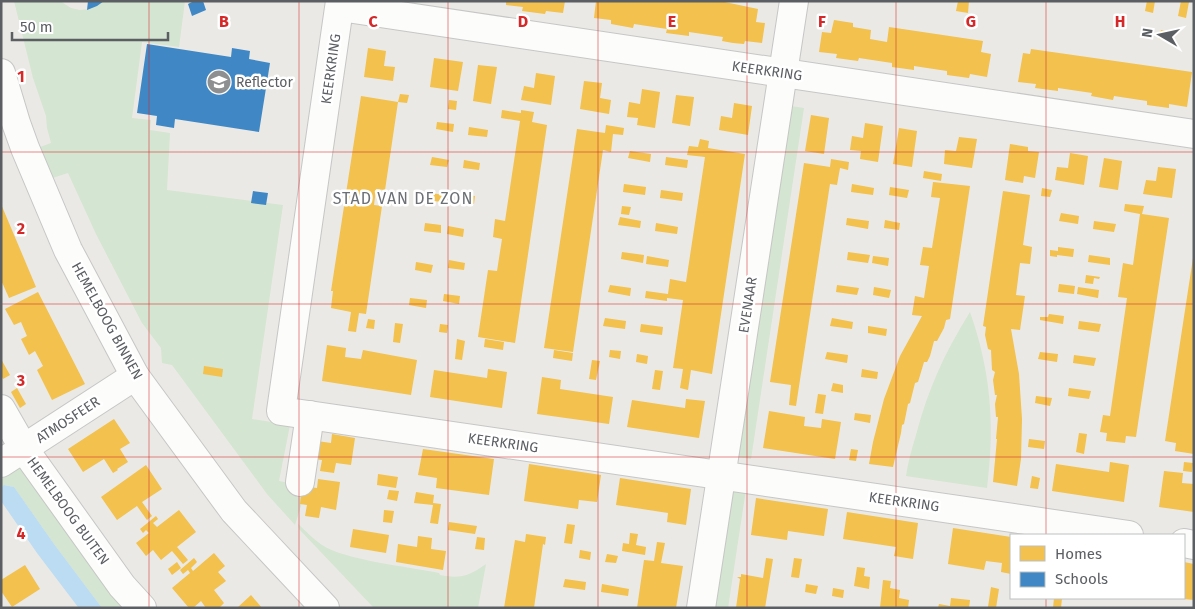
<svg xmlns="http://www.w3.org/2000/svg" width="1195" height="609" viewBox="0 0 1195 609" font-family="'Fira Sans',sans-serif">
<style>
.green{fill:#d4e5d1}
.water{fill:#bbdcf2}
.homes{fill:#f2c14e}
.schools{fill:#3f88c5}
.lines{fill:none;stroke-linecap:round;stroke-linejoin:round}
.minor-casing{stroke:#c6c6c6;stroke-width:30}
.minor{stroke:#fcfcfb;stroke-width:28}
.grid{fill:none;stroke:#d62828;stroke-width:1;stroke-opacity:0.55}
.labels{text-anchor:middle;dominant-baseline:central;stroke-width:5;stroke-linejoin:round;paint-order:stroke}
.street-label{font-size:14px;fill:#5b5e62;stroke:#fff}
.poi-label{font-size:14px;fill:#5b5e62;stroke:#fff;text-anchor:start}
.quarter-label{font-size:16px;letter-spacing:1px;fill:#6c7074;stroke:#fff}
.grid-label{font-size:16px;text-anchor:middle;font-weight:bold;fill:#d62828;stroke:#fff;stroke-width:5;stroke-linejoin:round;paint-order:stroke}
</style>
<rect width="100%" height="100%" fill="#ebe9e5"/>
<g class="green">
<path d="M14,1H60L71,8L80,10L89,9L105,1H185L179,47L142,42L132,118L151,120L150,130L170,133L167,190L283,205L252,419L290,425L279,481L305,486L301,506L295,525L267,494L172,365L162,363L161,348L142,323L96,234L68,173L43,181L32,150L51,143L47,128L46,116L33,78Z"/>
<path d="M791,106L804,108L751,459L738,457Z"/>
<path d="M970,312C991,372 995,425 987,488L906,476C908,462 912,448 916,435C928,389 945,352 970,312Z"/>
<path d="M22,466L130,608H102L54,544L14,487L5,485L1,488V479Z"/>
<path d="M733,487L746,489L728,608H714Z"/>
<path d="M298,524C306,531 313,539 322,545C344,560 410,567 439,573L440,575C461,579 469,576 486,564L478,608H374L299,529Z"/>
</g>
<path class="water" d="M4,485L14,487L54,544L102,608L78,607L37,553L1,501V488Z"/>
<g class="homes">
<path d="M506,1H565L563,13L546,11L545,14L522,11L523,7L506,5Z"/>
<path d="M596,1H720L758,9L756,22L765,23L762,43L745,41L744,44L733,43L722,41L723,37L689,32V36L666,33L667,29L634,24L633,28L611,24V20L594,18Z"/>
<path d="M958,1H969L968,13L956,11Z"/>
<path d="M1147,1H1155L1153,13L1145,11Z"/>
<path d="M1181,1L1189,2L1186,18L1178,16Z"/>
<path d="M834,20L853,23V27L871,30L870,39L887,42L889,27L983,41L981,52L991,54L987,77L970,74L969,78L947,75V71L914,66V70L892,67V63L859,58L858,61L836,58L837,54L819,52L822,32L831,33Z"/>
<path d="M1161,30L1169,32L1168,40L1159,39Z"/>
<path d="M368,48L386,51L384,66L395,67L393,81L364,77Z"/>
<path d="M1031,49L1192,72L1187,107L1169,104V108L1147,105V101L1114,96L1113,100L1091,96L1092,93L1058,88V91L1035,88L1036,84L1018,82L1023,53L1030,54Z"/>
<path d="M434,58L463,62L458,91L430,87Z"/>
<path d="M478,65L497,67L491,104L473,101Z"/>
<path d="M536,73L555,76L551,105L521,100L524,86L534,88Z"/>
<path d="M584,81L602,83L600,98L611,100L609,114L580,109Z"/>
<path d="M642,89L660,92L655,128L637,125L638,118L627,117L629,102L640,104Z"/>
<path d="M400,94L409,95L407,103L398,102Z"/>
<path d="M676,95L694,97L690,126L672,123Z"/>
<path d="M361,96L398,102L385,190L376,189L374,205L382,206L366,314L359,313L356,332L348,331L351,312L331,308L333,291H331Z"/>
<path d="M449,100L457,101L456,110L448,109Z"/>
<path d="M734,103L752,106L748,135L719,130L721,116L732,118Z"/>
<path d="M502,110L521,113V110L534,112L532,122L547,125L515,343L478,337L488,270L497,271L502,239L493,237L495,219L505,221L520,121L501,118Z"/>
<path d="M811,115L829,118L824,154L805,151Z"/>
<path d="M437,122L454,124L453,132L436,129Z"/>
<path d="M865,123L883,126L878,162L860,159L861,151L850,150L852,136L863,138Z"/>
<path d="M606,125L624,128L623,135L613,134L611,152L603,150L573,352L544,348L577,129L605,133Z"/>
<path d="M469,127L488,130L487,137L468,135Z"/>
<path d="M899,128L917,131L912,167L893,164Z"/>
<path d="M959,137L977,139L972,168L944,164L945,150L956,151Z"/>
<path d="M700,139L709,141L708,148L745,154L712,374L691,370L688,390L680,388L683,369L673,368L683,300L667,298V301L645,298L646,291L668,294L670,279L686,282L705,157L687,155L689,146L698,147Z"/>
<path d="M1010,144L1028,147V151L1039,152L1035,178L1024,176L1023,183L1005,180Z"/>
<path d="M630,151L651,154L650,162L628,158Z"/>
<path d="M1070,153L1088,156L1084,185L1055,180L1057,167L1068,168Z"/>
<path d="M432,157L449,160L447,167L430,165Z"/>
<path d="M666,157L688,160L687,168L665,165Z"/>
<path d="M1104,158L1122,161L1118,190L1099,187Z"/>
<path d="M831,159L849,162L848,170L840,168L837,185L830,184L796,406L789,405L791,385L770,382L804,163L830,167Z"/>
<path d="M464,160L480,163L479,170L463,168Z"/>
<path d="M1158,167L1176,169L1172,198L1143,194L1146,180L1156,181Z"/>
<path d="M924,171L942,174L941,181L923,178Z"/>
<path d="M933,182L970,186L950,319L946,320L944,328L937,341H934L930,356L927,362H924L918,382L915,383L910,403L908,404L904,424L902,425L901,433L893,467L869,464L873,442L884,399L900,356L922,316L912,315L915,296L924,298L929,266L920,265L923,247L932,248L940,198L931,197Z"/>
<path d="M624,184L646,187L645,195L623,192Z"/>
<path d="M852,184L874,188L873,195L851,192Z"/>
<path d="M890,187L909,190L907,198L889,195Z"/>
<path d="M1042,188L1052,190L1050,197L1041,196Z"/>
<path d="M661,190L683,193L682,201L660,198Z"/>
<path d="M1003,191L1030,195L1023,245L1032,247L1030,264L1020,263L1016,295L1025,296L1020,330L1011,329L1019,374L1022,419L1021,459L1017,486L993,482L997,439H996L998,417H996L995,404L997,395H995L993,380L995,372L992,370L991,350L988,349L985,335L986,327L983,326Z"/>
<path d="M426,192L443,195L442,202L425,200Z"/>
<path d="M459,194L475,196L474,204L458,201Z"/>
<path d="M1,204L36,287L9,298L1,280Z"/>
<path d="M1125,204L1144,206L1142,214L1169,218L1136,437L1126,436L1125,443L1106,441L1107,433L1100,432L1103,415L1110,416L1127,298L1118,297L1123,263L1133,265L1140,214L1124,211Z"/>
<path d="M622,206L631,207L629,215L621,214Z"/>
<path d="M1061,213L1079,216L1078,224L1059,221Z"/>
<path d="M620,217L641,221L640,228L618,225Z"/>
<path d="M847,218L869,221L868,229L846,225Z"/>
<path d="M885,220L900,223L899,230L884,228Z"/>
<path d="M1094,221L1116,224L1114,232L1093,229Z"/>
<path d="M425,223L441,225V233L424,231Z"/>
<path d="M656,223L678,227L677,234L655,231Z"/>
<path d="M448,226L464,229L463,237L447,234Z"/>
<path d="M1058,247L1074,249L1073,257L1057,255V257L1050,256V250L1058,251Z"/>
<path d="M622,252L644,255L643,263L621,259Z"/>
<path d="M848,252L870,255L868,263L847,260Z"/>
<path d="M1089,255L1110,258V265L1088,262Z"/>
<path d="M647,256L669,260L668,267L646,264Z"/>
<path d="M873,256L889,258L888,266L872,263Z"/>
<path d="M1193,258H1194V454L1175,451L1176,443L1165,441Z"/>
<path d="M449,260L465,263L464,270L448,268Z"/>
<path d="M416,262L433,265L431,273L415,270Z"/>
<path d="M1086,275L1100,277L1099,279L1094,278L1093,284L1085,283Z"/>
<path d="M1059,284L1075,286L1074,294L1058,292Z"/>
<path d="M610,285L631,288L630,296L608,292Z"/>
<path d="M837,285L859,288L857,295L836,292Z"/>
<path d="M874,287L891,290L889,298L873,295Z"/>
<path d="M1078,287L1099,290L1098,298L1077,294Z"/>
<path d="M38,292L85,384L52,400L37,370L43,366L35,351L29,355L21,339L27,336L21,322L14,325L5,309Z"/>
<path d="M444,294L460,296L459,304L443,301Z"/>
<path d="M410,298L427,300L426,308L409,305Z"/>
<path d="M1049,314L1064,316L1063,324L1040,320V317H1048Z"/>
<path d="M605,318L626,321L625,329L603,326Z"/>
<path d="M832,318L853,322L852,329L830,326Z"/>
<path d="M368,319L375,320L374,329L366,328Z"/>
<path d="M1079,321L1101,324L1099,332L1078,329Z"/>
<path d="M395,323L403,324L400,343L393,342Z"/>
<path d="M440,324L448,325L447,333L439,332Z"/>
<path d="M641,324L663,327L662,335L640,332Z"/>
<path d="M868,326L887,329L886,336L868,333Z"/>
<path d="M457,339L465,341L462,360L455,359Z"/>
<path d="M485,339L504,342L503,350L484,347Z"/>
<path d="M327,345L346,348L345,357L361,359L363,350L417,360L411,395L322,381Z"/>
<path d="M554,350L573,353L572,361L553,358Z"/>
<path d="M610,350L621,351L620,359L609,357Z"/>
<path d="M827,352L848,355L847,363L825,359Z"/>
<path d="M1040,352L1058,354L1057,362L1038,359Z"/>
<path d="M637,354L648,356L647,364L636,362Z"/>
<path d="M1074,355L1096,358L1094,366L1073,363Z"/>
<path d="M1,359L10,375L3,379L1,375Z"/>
<path d="M592,360L600,361L596,380L589,379Z"/>
<path d="M204,366L223,369L222,377L203,374Z"/>
<path d="M488,369L507,372L502,408L430,397L434,370L487,378Z"/>
<path d="M862,369L878,372L877,379L861,377Z"/>
<path d="M655,370L663,371L660,390L652,389Z"/>
<path d="M542,377L561,380L560,389L613,397L609,424L537,414Z"/>
<path d="M833,383L843,385V393L831,391Z"/>
<path d="M17,388L26,404L20,408L11,392Z"/>
<path d="M1069,388L1091,391L1089,399L1068,396Z"/>
<path d="M818,394L826,395L823,414L815,413Z"/>
<path d="M1036,396L1052,398L1050,406L1035,403Z"/>
<path d="M686,399L705,401L699,438L627,427L632,400L685,408Z"/>
<path d="M769,411L805,417L804,426L821,428L822,419L841,422L835,459L763,448Z"/>
<path d="M855,413L871,415L870,423L854,420Z"/>
<path d="M114,419L130,443L120,449L128,462L117,469L118,470L113,473L104,459L83,472L68,449Z"/>
<path d="M1079,433L1087,434L1084,454L1076,452Z"/>
<path d="M332,434L355,438L351,465L336,463L334,473L320,471L322,460L314,459L317,441L331,443Z"/>
<path d="M1029,439L1045,441L1044,449L1028,447Z"/>
<path d="M423,449L494,459L489,495L436,488L437,478L418,475Z"/>
<path d="M851,449L858,450L856,461L849,460Z"/>
<path d="M1110,462L1129,465L1124,502L1052,491L1056,464L1109,472Z"/>
<path d="M1184,462L1193,463L1192,472L1183,471Z"/>
<path d="M529,464L601,475L597,502L579,500L578,509L524,501Z"/>
<path d="M146,465L162,489L142,502L152,516L147,520L137,506L117,520L101,497Z"/>
<path d="M1164,471L1183,473L1182,483L1194,484V512L1159,507Z"/>
<path d="M378,474L398,477L396,488L377,485Z"/>
<path d="M1032,476L1040,478L1038,489L1030,488Z"/>
<path d="M620,478L691,489L686,525L667,522L668,513L616,505Z"/>
<path d="M318,479L340,482L336,510L321,507L319,518L305,516L307,505L300,504L302,486L317,488Z"/>
<path d="M389,490L399,491L397,501L387,499Z"/>
<path d="M416,492L434,495L433,503L441,504L438,524L430,523L433,505L414,503Z"/>
<path d="M756,498L828,509L824,536L788,531L787,540L751,535Z"/>
<path d="M179,510L196,532L177,547L188,560L183,564L172,551L161,560L153,550L146,556L136,543L149,533L146,530L143,533L140,529L156,516L158,519L153,523L157,527Z"/>
<path d="M384,510L394,511L392,523L383,522Z"/>
<path d="M847,512L918,523L913,559L894,556L896,547L843,539Z"/>
<path d="M449,522L477,526L475,534L448,530Z"/>
<path d="M567,524L575,525L572,544L564,543Z"/>
<path d="M953,528L1011,537V574L1001,572L1002,563L986,561L984,570L948,564Z"/>
<path d="M353,529L389,535L386,553L350,547Z"/>
<path d="M630,533L638,534L636,545L646,547L645,555L622,551L623,543L629,544Z"/>
<path d="M526,534L546,537L545,545L543,544L534,608H504L515,540L525,542Z"/>
<path d="M418,536L432,538L431,549L446,551L443,570L396,562L398,544L417,547Z"/>
<path d="M477,537L485,538L484,550L475,549Z"/>
<path d="M657,542L665,543L661,563L683,566L676,608H637L644,560L654,561Z"/>
<path d="M580,550L591,552L590,560L579,558Z"/>
<path d="M214,553L225,566L218,572L226,581L214,590L224,603L219,608H206L201,601L193,608H189L172,588L190,573L188,570L183,574L180,570L194,558L197,562L191,568L193,571Z"/>
<path d="M607,554L618,556L616,563L605,562Z"/>
<path d="M766,558L773,559L765,608H736L740,579L737,577H741V574L763,578Z"/>
<path d="M794,558L802,559L799,578L791,577Z"/>
<path d="M177,562L181,568L172,575L168,569Z"/>
<path d="M1184,562L1194,564V600L1184,599Z"/>
<path d="M25,565L40,589L12,607L1,591V580Z"/>
<path d="M857,567L865,568L864,576L870,577L869,589L854,586Z"/>
<path d="M565,579L586,582L585,590L563,587Z"/>
<path d="M883,580L891,581L890,588L900,590L899,598L909,600L908,608H880Z"/>
<path d="M602,584L629,589L628,596L601,592Z"/>
<path d="M806,584L818,586L816,594L805,592Z"/>
<path d="M991,587L999,589L996,608L988,607Z"/>
<path d="M833,588L844,590L843,598L832,596Z"/>
<path d="M251,595L262,608H237Z"/>
<path d="M951,598L970,600L969,608H938L939,604L950,606Z"/>
<path d="M1054,598H1062L1061,608H1053Z"/>
</g>
<g class="schools">
<path d="M88,1H104L97,6L87,10Z"/>
<path d="M194,1H203L206,10L192,16L188,4Z"/>
<path d="M147,44L231,57L232,48L250,51L249,59L270,63L259,132L175,119L174,128L156,125L157,116L137,113Z"/>
<path d="M253,191L268,193L266,205L251,203Z"/>
</g>
<g class="lines">
<defs>
<g id="minor">
<path d="M340,1L281,411L1129,535"/>
<path d="M340,7L1194,134"/>
<path d="M1,73L16,123L25,148L68,250L135,376L234,511L325,608"/>
<path d="M1,409L24,449L122,586L142,608"/>
<path d="M1,463L135,376"/>
<path d="M300,482L310,415"/>
<path d="M1184,543L1194,545"/>
<path d="M701,608L794,1"/>
</g>
</defs>
<use href="#minor" class="minor-casing"/>
<use href="#minor" class="minor"/>
</g>
<path class="grid" d="M149,1V608M299,1V608M448,1V608M598,1V608M747,1V608M896,1V608M1046,1V535M1,152H1194M1,304H1194M1,457H1194M1046,598V608"/>
<defs>
<symbol id="school-disc" viewBox="-11 -11 22 22"><circle r="9.5" fill="#8d8f90" stroke="#fff"/><path d="M0-5L7-2L0 1L-7-2ZM-4 1L0 2.5L4 1V4Q0 6-4 4Z" fill="#fff"/></symbol>
</defs>
<g fill-rule="evenodd">
<use href="#school-disc" x="205" y="68" width="28" height="28"/>
</g>
<g class="labels">
<g class="street-label">
<text transform="translate(331 69) rotate(-82)">KEERKRING</text>
<text transform="translate(767 71) rotate(8)">KEERKRING</text>
<text transform="translate(748 305) rotate(-81)">EVENAAR</text>
<text transform="translate(107 321) rotate(61)">HEMELBOOG BINNEN</text>
<text transform="translate(68 420) rotate(-33)">ATMOSFEER</text>
<text transform="translate(503 443) rotate(8)">KEERKRING</text>
<text transform="translate(904 502) rotate(8)">KEERKRING</text>
<text transform="translate(68 511) rotate(54)">HEMELBOOG BUITEN</text>
</g>
<g class="poi-label">
<text x="236" y="82">Reflector</text>
</g>
<g class="quarter-label">
<text x="403" y="198">STAD VAN DE ZON</text>
</g>
</g>
<g class="grid-label">
<text x="224" y="27">B</text>
<text x="373" y="27">C</text>
<text x="523" y="27">D</text>
<text x="672" y="27">E</text>
<text x="822" y="27">F</text>
<text x="971" y="27">G</text>
<text x="1120" y="27">H</text>
<text x="21" y="82">1</text>
<text x="21" y="234">2</text>
<text x="21" y="386">3</text>
<text x="21" y="539">4</text>
</g>
<rect width="1195" height="609" fill="none" stroke="#5b5e62" stroke-width="5"/>
<rect x="1010" y="534" width="175" height="65" fill="#ffffff" stroke="#bdbfc0"/>
<rect x="1020" y="546" width="25" height="15" fill="#f2c14e" stroke="#bdbfc0"/>
<text x="1055" y="559" font-size="15" fill="#5b5e62">Homes</text>
<rect x="1020" y="572" width="25" height="15" fill="#3f88c5" stroke="#bdbfc0"/>
<text x="1055" y="584" font-size="15" fill="#5b5e62">Schools</text>
<g transform="translate(1160 35) rotate(279)" stroke="#ffffff" stroke-width="4" paint-order="stroke">
<path d="M0-4L9 19L0 12L-9 19Z" fill="#5b5e62"/>
<text y="-8" font-size="14" font-weight="bold" text-anchor="middle" fill="#5b5e62">N</text>
</g>
<path d="M12 32v8h156v-8" fill="none" stroke="#5b5e62" stroke-width="2.5"/>
<text x="20" y="32" font-size="15" fill="#5b5e62" stroke="#ffffff" stroke-width="4" paint-order="stroke">50 m</text>
</svg>
